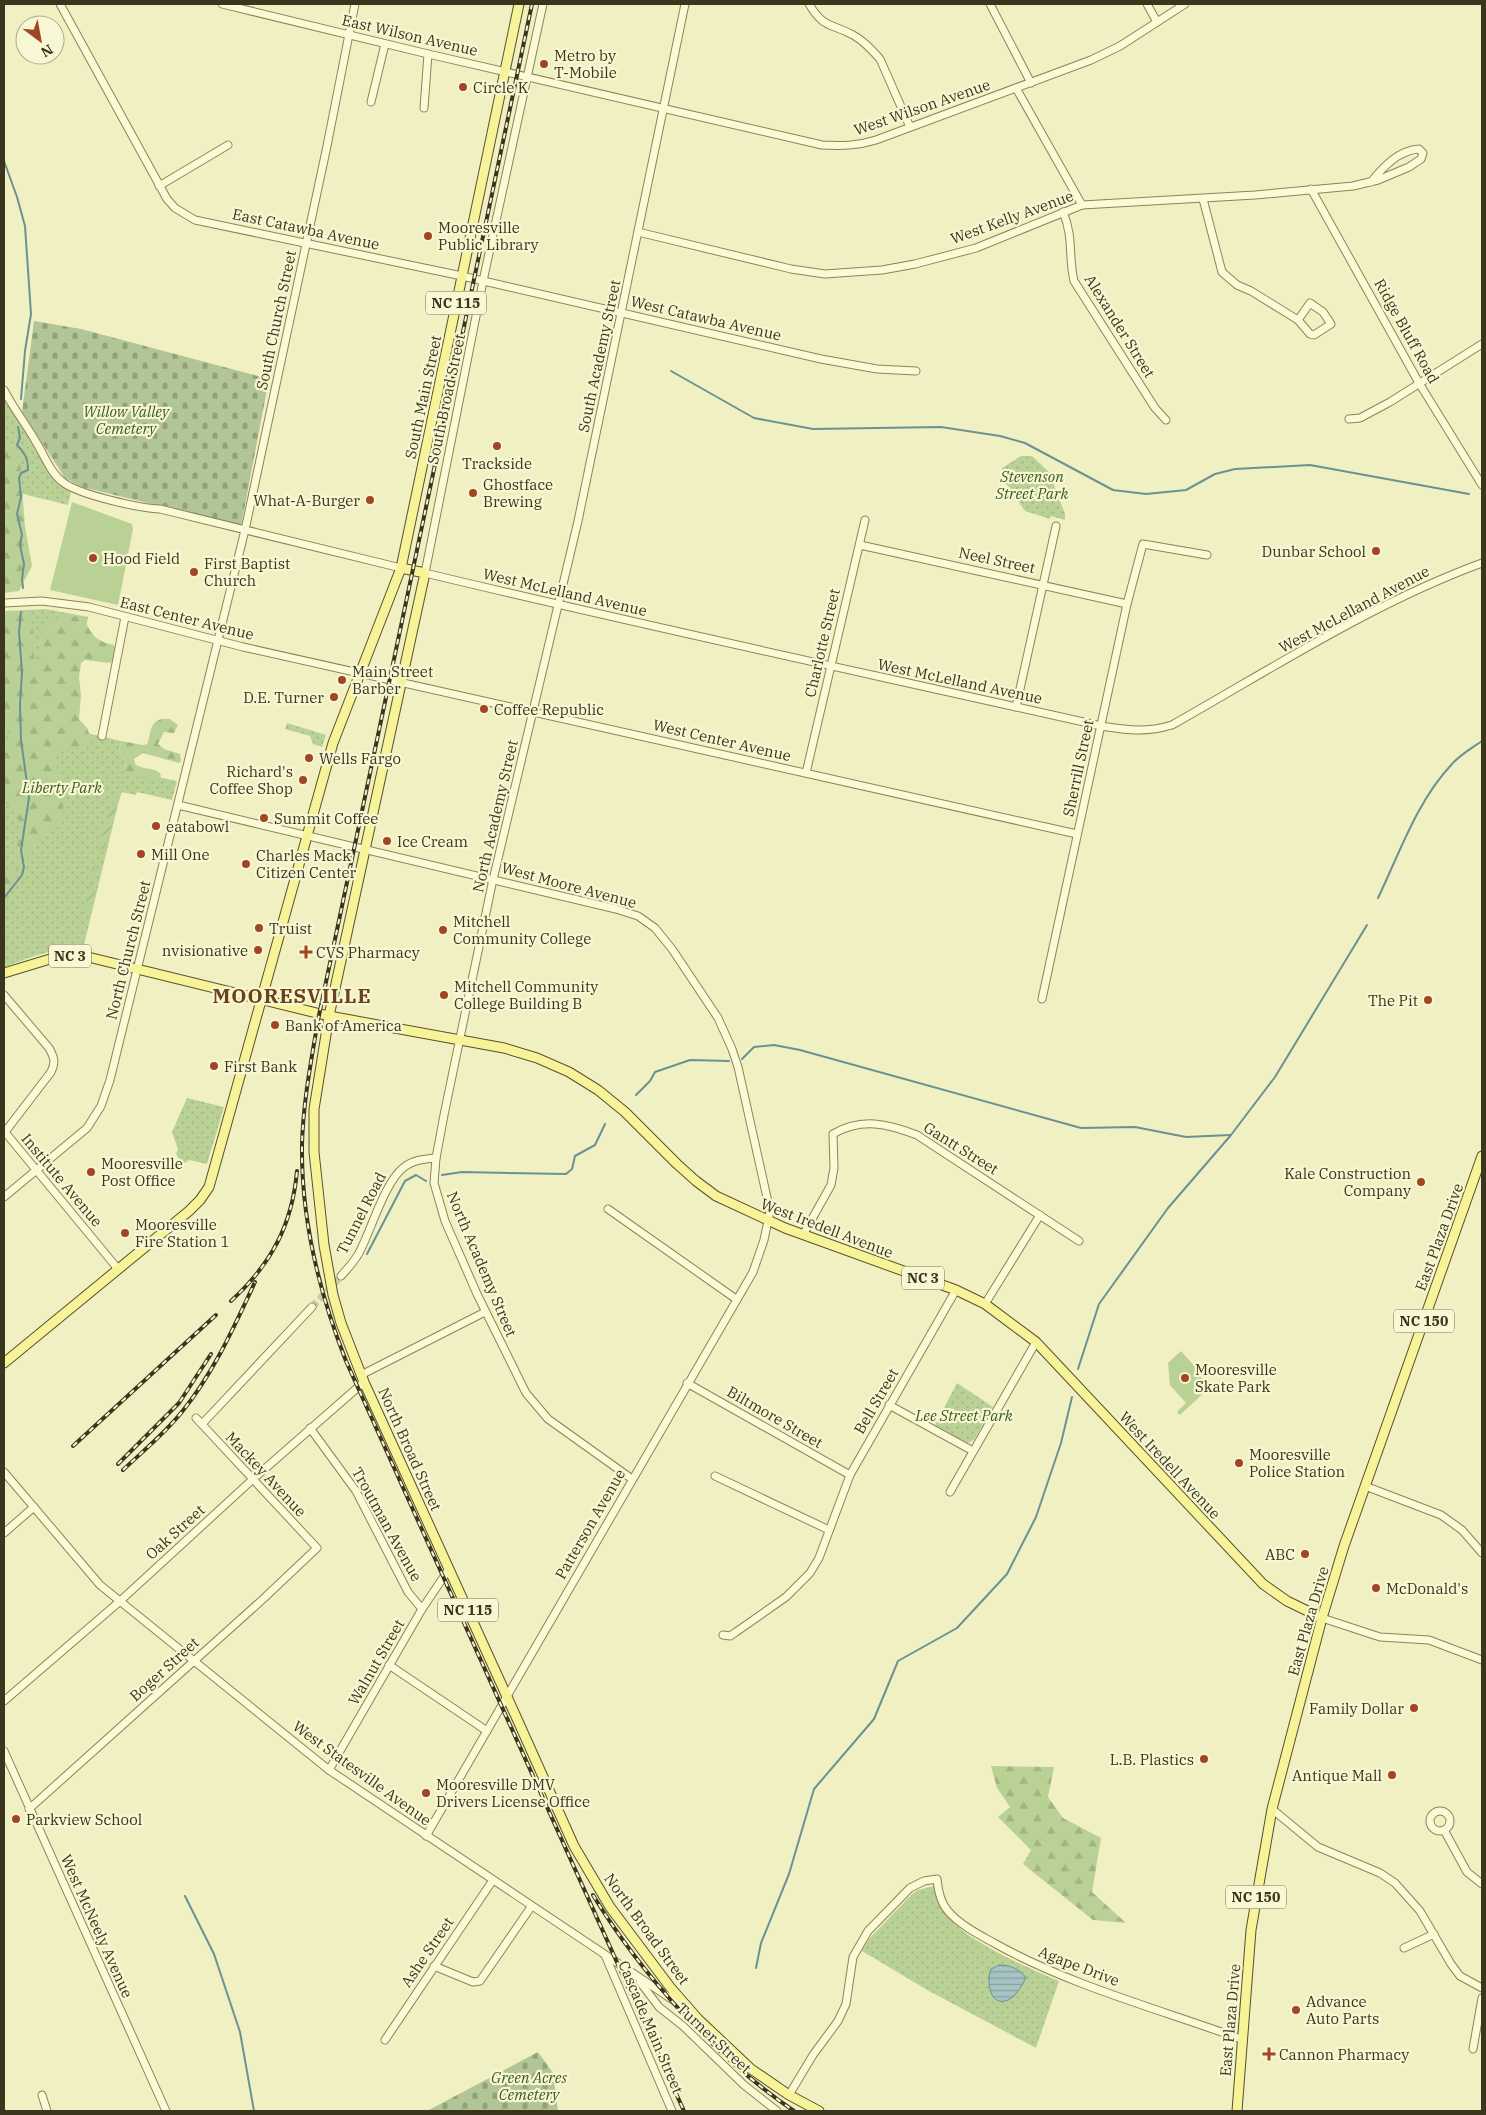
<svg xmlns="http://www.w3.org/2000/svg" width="1486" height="2115" viewBox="0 0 1486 2115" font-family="'IBM Plex Serif',serif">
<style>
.grass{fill:url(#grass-dots)}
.forest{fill:url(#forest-firs)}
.cemetery{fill:url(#cemetery-stones)}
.garden{fill:url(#garden-furrows)}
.pitch{fill:#bad196}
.water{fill:url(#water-rules);stroke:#6b9293}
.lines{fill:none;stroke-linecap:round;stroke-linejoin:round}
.stream{stroke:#6b9293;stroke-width:2}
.minor-tunnel{stroke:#cdcba2;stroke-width:7;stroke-dasharray:7 3.5;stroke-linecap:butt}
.minor-casing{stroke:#8d8358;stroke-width:9}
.major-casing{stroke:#5b4f2d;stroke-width:11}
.minor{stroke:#fbfad7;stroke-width:7}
.major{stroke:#f7f398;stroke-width:9}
.rail-casing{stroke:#3c351d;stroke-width:4}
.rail{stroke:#f8f7d3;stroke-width:2;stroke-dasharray:5.5;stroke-linecap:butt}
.poi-dot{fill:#a14523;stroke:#f8f7d3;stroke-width:2}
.labels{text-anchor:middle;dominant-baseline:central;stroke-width:4.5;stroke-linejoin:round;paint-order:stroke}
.shield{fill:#f8f7d3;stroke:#746f54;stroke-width:1}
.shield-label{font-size:14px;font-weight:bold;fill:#3c351d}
.street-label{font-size:15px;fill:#3c351d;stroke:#f8f7d3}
.poi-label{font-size:15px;fill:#3c351d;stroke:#f8f7d3;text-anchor:start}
.park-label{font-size:15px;font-style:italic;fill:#3d5a22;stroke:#f8f7d3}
.district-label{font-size:20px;font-weight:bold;letter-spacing:1px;fill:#6c4119;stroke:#f8f7d3}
</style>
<defs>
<pattern id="grass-dots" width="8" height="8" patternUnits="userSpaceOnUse" patternTransform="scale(1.25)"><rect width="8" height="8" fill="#bad196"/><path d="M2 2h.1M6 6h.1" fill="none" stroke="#a1b481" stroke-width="1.8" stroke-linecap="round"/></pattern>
<pattern id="forest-firs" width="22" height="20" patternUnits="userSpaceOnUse" patternTransform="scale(1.25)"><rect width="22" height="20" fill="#bad196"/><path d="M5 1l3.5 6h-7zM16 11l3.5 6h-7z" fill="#a1b481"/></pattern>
<pattern id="cemetery-stones" width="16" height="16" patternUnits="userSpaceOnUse" patternTransform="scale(1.25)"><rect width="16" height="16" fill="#b2c596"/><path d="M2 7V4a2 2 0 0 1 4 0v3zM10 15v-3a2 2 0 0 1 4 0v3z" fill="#92a17a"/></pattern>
<pattern id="garden-furrows" width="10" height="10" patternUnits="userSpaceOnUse" patternTransform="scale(1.25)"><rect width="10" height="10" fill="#bad196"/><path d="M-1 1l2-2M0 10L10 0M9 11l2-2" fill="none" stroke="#a1b481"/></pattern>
<pattern id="water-rules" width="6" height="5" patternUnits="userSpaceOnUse" patternTransform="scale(1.25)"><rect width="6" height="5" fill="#a6c4c3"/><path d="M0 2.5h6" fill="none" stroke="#88a09e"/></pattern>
</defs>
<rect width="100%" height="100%" fill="#f1f0c3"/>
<g class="grass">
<path d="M4,398L49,472L57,483L71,492L68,505L27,495L4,486Z"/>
<path d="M1021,456H1032L1049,472L1065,514V520L1051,516L1050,519L1025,511L1003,479L1002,468Z"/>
<path d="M46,609L88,617L66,728L121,741L119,751L126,761L125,770L177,781L172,800L137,792L136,795L121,792L83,949C54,947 30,958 4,967V611Z"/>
<path d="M287,723L326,735L322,747L313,744L310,736L285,729Z"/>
<path d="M187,1098L224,1107L207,1164L189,1160L183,1164L176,1154L178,1149L172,1132Z"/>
<path d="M957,1383L993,1407L974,1440L968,1443L935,1425Z"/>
<path d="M934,1886C935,1894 937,1902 941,1908C958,1938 1028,1968 1059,1981L1036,2048L929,1991L862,1951L869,1939L912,1894L918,1890Z"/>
</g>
<g class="forest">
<path d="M4,440L20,460L25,527L32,566L19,591L4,593Z"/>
<path d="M8,611L29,613L32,615L34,658L37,660L40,658C40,653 38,646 39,641C44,620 67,611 84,619C92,636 96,641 114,645L115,648L112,661L110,663L85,660L81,663L79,677L81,695L79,719L87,728L91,738L88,747C75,751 68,743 56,756C56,775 69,805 60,823C55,832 44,837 37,845C33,850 31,855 25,860H20L16,856L20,825L16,814L4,800V752L9,744V733L4,719L5,613Z"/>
<path d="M161,719H170L178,725L174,733L164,732L158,744L164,749L180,754L181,761L179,763L143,753L134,759L135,764C142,770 152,767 160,773L161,777L159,779L132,777L133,773L125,771L126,761L119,751L121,741L143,745L147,744C152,733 148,724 161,719Z"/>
<path d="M9,868H16L18,870L19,874C11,883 4,893 5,905C5,913 7,918 4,925V877Z"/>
<path d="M991,1766L1054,1767L1048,1797L1063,1818L1101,1838L1092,1892L1126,1923L1093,1920L1023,1864L1031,1850L998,1817L1010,1807L997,1788Z"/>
</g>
<g class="cemetery">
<path d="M34,321L81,329L269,379L241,526L82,487L65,478L22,412Z"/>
<path d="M538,2052L553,2073L558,2111H427Z"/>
</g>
<path class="garden" d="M122,791L104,851L96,859L92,885L95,892L91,908L83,910L81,907L86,906L94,859L101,850L102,831L108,819L104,813L116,804L114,802L110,805Z"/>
<g class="pitch">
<path d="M72,502L132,524L133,529L118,605L50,590Z"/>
<path d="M1181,1351L1197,1369L1196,1372L1210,1387L1180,1415L1177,1412L1186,1403L1170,1385L1168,1363Z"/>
</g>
<path class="water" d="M999,1965C1010,1965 1020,1969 1026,1978C1021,1986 1017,1996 1008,2000C990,2008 986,1981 991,1969Z"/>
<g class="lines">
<g class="stream">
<path d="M4,161L17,197L25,226L31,314L25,351L21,399"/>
<path d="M671,371L754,418L813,429L941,427L1000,436L1025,443L1113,490L1146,494L1186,490L1215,474L1235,469L1310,465L1469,494"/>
<path d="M18,427L20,438L17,445C25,453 28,459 28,470L21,473L19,478L21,497L17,514L22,535L20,545L24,564L22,579L23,588"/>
<path d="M4,898L22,875L24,867L21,850L29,798L21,740L20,705L22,672L19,632L21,612"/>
<path d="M1378,898C1400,852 1417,801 1452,764C1460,755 1472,748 1482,741"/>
<path d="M742,1059L754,1047L774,1045L800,1050L1081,1128L1135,1127L1186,1137L1230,1135"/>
<path d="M636,1095L650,1081L655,1072L690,1060L729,1061"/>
<path d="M442,1175L462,1172L566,1174L572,1169L575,1156L595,1145L605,1124"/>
<path d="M367,1254L405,1181L416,1175L426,1181"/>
<path d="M1078,1369L1099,1304L1168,1208L1231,1135L1275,1077L1367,925"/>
<path d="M185,1896L214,1954L240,2032L254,2111"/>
<path d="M756,1968L761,1943L789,1874L814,1789L874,1719L898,1661L957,1628L1007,1574L1036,1517L1061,1443L1072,1397"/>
</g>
<path class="minor-tunnel" d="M312,1307L341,1276"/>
<defs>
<g id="minor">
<path d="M60,4L167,199L175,208L195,220L462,276L821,359L877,369L916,371"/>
<path d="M222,4L428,54L822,145C841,146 857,146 876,140L1091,60L1120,46L1185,4"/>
<path d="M543,4L483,281L425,573C649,627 875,675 1101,726C1128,730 1145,733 1172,725C1273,668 1373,603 1482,563"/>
<path d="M809,4C824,29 831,23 853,35C864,41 872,50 880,59L910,127"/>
<path d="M990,4L1031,83"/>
<path d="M1147,4L1157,22"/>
<path d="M1016,88L1082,205"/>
<path d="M371,102L385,44"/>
<path d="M424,108L428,54"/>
<path d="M159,186L228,145"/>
<path d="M1311,189L1419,383L1482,485"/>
<path d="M1203,199L1222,272L1237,285L1251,291L1298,320"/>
<path d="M1063,212C1074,238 1068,255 1074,281L1155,408L1166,420"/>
<path d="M638,232L791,269L825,274L882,270L915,264L976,248L1082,205L1255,195L1353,186L1378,180L1409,167L1421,159L1423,153L1419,149C1399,150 1383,167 1371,182"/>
<path d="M1310,303L1323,312L1331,324L1314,335L1310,334L1298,320Z"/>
<path d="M4,390C13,408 26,424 36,442C45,456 50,473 64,483C81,495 138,508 160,509L401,568"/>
<path d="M1349,419L1360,418L1390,402L1482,344"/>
<path d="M860,545L1127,604"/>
<path d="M4,603L42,601L89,607L243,647L1077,834"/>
<path d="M1016,707L1056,526"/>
<path d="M102,736L125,617"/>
<path d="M806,773L865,520"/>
<path d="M178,805L616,909L638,916L655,928L672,949L718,1018L732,1049L738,1067L770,1211L764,1240L753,1272L426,1836"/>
<path d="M4,995L49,1048C54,1057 56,1062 51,1072L5,1132"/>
<path d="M1042,999L1127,604L1143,544L1207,555"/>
<path d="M4,1131L118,1269"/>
<path d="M4,1197L87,1128L101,1106L110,1080L245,530L327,146L355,4"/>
<path d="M608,1209L736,1299"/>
<path d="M803,1235L831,1185L834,1168L833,1134C862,1117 888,1124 917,1135L1079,1241"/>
<path d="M341,1276C348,1268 356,1260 360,1251C371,1230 385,1182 403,1168C412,1160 424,1159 436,1158"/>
<path d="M985,1304L1040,1215"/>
<path d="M361,1375L485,1312"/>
<path d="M687,1383L850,1475"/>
<path d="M889,1405L973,1451"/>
<path d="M202,1424L312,1307"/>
<path d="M310,1428L356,1491L408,1592L422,1609"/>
<path d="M4,1472L100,1585L329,1770L688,2010"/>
<path d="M715,1476L829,1530"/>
<path d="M632,1479L548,1419L526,1393L477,1294L445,1221L434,1183L436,1158L444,1115L492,884L578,521L685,4"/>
<path d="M1365,1486L1441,1515L1462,1530L1482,1553"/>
<path d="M950,1492L1036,1342"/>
<path d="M4,1533L34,1507"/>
<path d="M1322,1618L1380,1637L1429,1640L1482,1660"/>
<path d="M723,1635L730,1636L736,1632L786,1597L810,1573L819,1558L850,1475L956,1290"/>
<path d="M389,1665L487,1731"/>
<path d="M4,1701L119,1602L252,1480L364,1382"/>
<path d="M4,1751L166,2111"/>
<path d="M329,1770L422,1609L449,1569"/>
<path d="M29,1809L262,1600L317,1548L196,1418"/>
<path d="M1272,1809L1318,1847L1380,1873L1395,1883L1420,1911L1451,1964L1460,1976L1482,1988"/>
<circle cx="1440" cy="1821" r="10"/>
<path d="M1444,1830L1467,1872L1482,1884"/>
<path d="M1404,1948L1434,1934"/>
<path d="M605,1955L672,2111"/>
<path d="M434,1966L473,1982L480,1981L531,1907"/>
<path d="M640,1982L659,2007L683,2026L744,2085L777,2111"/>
<path d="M385,2040L493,1880"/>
<path d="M1473,2049L1482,1998"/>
<path d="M42,2095L47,2111"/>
<path d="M789,2095L813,2055L838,2021L846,2004L853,1957L868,1931L910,1888L924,1881L937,1879C938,1890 940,1902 948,1911C960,1925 978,1934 994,1943C1071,1986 1159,2009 1241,2039"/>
</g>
<g id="major">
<path d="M401,568L425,573L329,1016L314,1109V1152L324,1245L333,1295L341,1323L364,1382L518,1721L574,1846L610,1907L670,1987L698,2019L751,2069L789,2095L819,2111"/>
<path d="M4,973L60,956L88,957L329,1016L504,1048L537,1058L569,1072L598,1090L625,1112L677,1164L696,1181L716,1196L785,1228L956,1290L985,1304L1036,1342L1263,1584L1287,1601L1322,1618"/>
<path d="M4,1363L189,1211L200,1200L209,1187L333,743L401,568L519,4"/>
<path d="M1237,2111L1251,1930L1272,1809L1322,1618L1344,1546L1482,1156"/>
</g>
</defs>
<use href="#minor" class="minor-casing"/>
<use href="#major" class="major-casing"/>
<use href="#minor" class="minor"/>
<use href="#major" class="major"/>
<defs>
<g id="rail">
<path d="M532,4L318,1020C311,1062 303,1103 302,1145C301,1220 319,1292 346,1361L684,2111"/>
<path d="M231,1301C271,1264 292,1226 297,1171"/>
<path d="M73,1446L216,1315"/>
<path d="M118,1464L179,1403L211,1354"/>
<path d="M123,1470C143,1451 164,1434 181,1413C213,1374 234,1327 255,1282"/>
<path d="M593,1895C641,1974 717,2059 794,2111"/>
</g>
</defs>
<use href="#rail" class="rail-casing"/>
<use href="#rail" class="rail"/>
</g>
<g class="poi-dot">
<circle cx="544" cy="64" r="5"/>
<circle cx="463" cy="87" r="5"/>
<circle cx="428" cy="236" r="5"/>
<circle cx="497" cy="446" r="5"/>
<circle cx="473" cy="493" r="5"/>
<circle cx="370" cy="500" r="5"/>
<circle cx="1376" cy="551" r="5"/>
<circle cx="93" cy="558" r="5"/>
<circle cx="194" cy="572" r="5"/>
<circle cx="342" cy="680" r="5"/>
<circle cx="334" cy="697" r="5"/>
<circle cx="484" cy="709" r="5"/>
<circle cx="309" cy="758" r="5"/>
<circle cx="303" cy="780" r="5"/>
<circle cx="264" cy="818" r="5"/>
<circle cx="156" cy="826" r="5"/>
<circle cx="387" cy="841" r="5"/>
<circle cx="141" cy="854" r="5"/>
<circle cx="246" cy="864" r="5"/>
<circle cx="259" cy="928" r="5"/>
<circle cx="443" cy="930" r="5"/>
<circle cx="258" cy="950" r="5"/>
<path d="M303.5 944.5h5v5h5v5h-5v5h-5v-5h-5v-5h5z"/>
<circle cx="444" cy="995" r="5"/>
<circle cx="1428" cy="1000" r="5"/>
<circle cx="275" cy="1025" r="5"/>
<circle cx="214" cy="1066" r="5"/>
<circle cx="91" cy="1172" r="5"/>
<circle cx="1421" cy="1182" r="5"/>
<circle cx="125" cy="1233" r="5"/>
<circle cx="1185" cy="1378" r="5"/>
<circle cx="1239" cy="1463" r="5"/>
<circle cx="1305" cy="1554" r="5"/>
<circle cx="1376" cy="1588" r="5"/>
<circle cx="1414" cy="1708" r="5"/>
<circle cx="1204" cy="1759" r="5"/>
<circle cx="1392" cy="1775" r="5"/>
<circle cx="426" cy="1793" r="5"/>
<circle cx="16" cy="1819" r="5"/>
<circle cx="1296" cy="2010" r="5"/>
<path d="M1266.5 2046.5h5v5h5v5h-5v5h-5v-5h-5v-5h5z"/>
</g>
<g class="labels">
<g class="shield">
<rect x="426" y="291.5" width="60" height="23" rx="4"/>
<rect x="49" y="944.5" width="42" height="23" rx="4"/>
<rect x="902" y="1266.5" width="42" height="23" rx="4"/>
<rect x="1394" y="1309.5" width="60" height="23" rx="4"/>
<rect x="438" y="1598.5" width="60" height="23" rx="4"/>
<rect x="1226" y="1885.5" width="60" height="23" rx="4"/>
</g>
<g class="shield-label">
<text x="456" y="303">NC 115</text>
<text x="70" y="956">NC 3</text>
<text x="923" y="1278">NC 3</text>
<text x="1424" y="1321">NC 150</text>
<text x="468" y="1610">NC 115</text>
<text x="1256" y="1897">NC 150</text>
</g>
<g class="street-label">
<text transform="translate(410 35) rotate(13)">East Wilson Avenue</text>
<text transform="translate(922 107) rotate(-19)">West Wilson Avenue</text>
<text transform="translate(1012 217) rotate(-20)">West Kelly Avenue</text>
<text transform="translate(306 229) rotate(12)">East Catawba Avenue</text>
<text transform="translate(706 318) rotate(13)">West Catawba Avenue</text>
<text transform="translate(276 320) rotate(-78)">South Church Street</text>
<text transform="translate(1120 326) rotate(58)">Alexander Street</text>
<text transform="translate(1407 331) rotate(61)">Ridge Bluff Road</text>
<text transform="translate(599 356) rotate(-78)">South Academy Street</text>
<text transform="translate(423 397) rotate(-78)">South Main Street</text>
<text transform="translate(446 399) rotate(-78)">South Broad Street</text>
<text transform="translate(997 560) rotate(12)">Neel Street</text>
<text transform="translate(565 592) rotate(13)">West McLelland Avenue</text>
<text transform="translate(1354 609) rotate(-28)">West McLelland Avenue</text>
<text transform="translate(187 618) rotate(14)">East Center Avenue</text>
<text transform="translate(822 643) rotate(-77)">Charlotte Street</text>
<text transform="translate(960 681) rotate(12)">West McLelland Avenue</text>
<text transform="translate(722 740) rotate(13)">West Center Avenue</text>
<text transform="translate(1078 768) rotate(-78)">Sherrill Street</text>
<text transform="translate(495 816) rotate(-77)">North Academy Street</text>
<text transform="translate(569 885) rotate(15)">West Moore Avenue</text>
<text transform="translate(128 950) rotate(-76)">North Church Street</text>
<text transform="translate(961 1148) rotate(32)">Gantt Street</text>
<text transform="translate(62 1180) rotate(50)">Institute Avenue</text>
<text transform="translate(361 1213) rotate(-63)">Tunnel Road</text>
<text transform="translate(827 1228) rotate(21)">West Iredell Avenue</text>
<text transform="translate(1439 1237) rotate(-70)">East Plaza Drive</text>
<text transform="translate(482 1264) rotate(67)">North Academy Street</text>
<text transform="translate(876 1401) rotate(-60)">Bell Street</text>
<text transform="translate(775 1417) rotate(30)">Biltmore Street</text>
<text transform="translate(410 1449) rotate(66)">North Broad Street</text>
<text transform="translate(1170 1465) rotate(47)">West Iredell Avenue</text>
<text transform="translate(266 1474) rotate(47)">Mackey Avenue</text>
<text transform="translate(387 1524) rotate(61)">Troutman Avenue</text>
<text transform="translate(590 1524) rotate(-60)">Patterson Avenue</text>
<text transform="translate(175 1532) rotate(-42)">Oak Street</text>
<text transform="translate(1308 1621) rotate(-74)">East Plaza Drive</text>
<text transform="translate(376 1662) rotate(-60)">Walnut Street</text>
<text transform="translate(164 1669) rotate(-42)">Boger Street</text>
<text transform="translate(362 1773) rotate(36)">West Statesville Avenue</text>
<text transform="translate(97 1926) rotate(66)">West McNeely Avenue</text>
<text transform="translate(647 1929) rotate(54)">North Broad Street</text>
<text transform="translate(427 1952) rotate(-56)">Ashe Street</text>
<text transform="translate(1079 1966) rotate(21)">Agape Drive</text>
<text transform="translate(1230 2020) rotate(-85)">East Plaza Drive</text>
<text transform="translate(651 2027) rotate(67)">Cascade Main Street</text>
<text transform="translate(714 2038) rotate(43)">Turner Street</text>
</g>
<g class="poi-label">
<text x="554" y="55">Metro by<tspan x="554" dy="17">T-Mobile</tspan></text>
<text x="473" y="87">Circle K</text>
<text x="438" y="227">Mooresville<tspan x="438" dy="17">Public Library</tspan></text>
<text x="497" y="463" text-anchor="middle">Trackside</text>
<text x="483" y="484">Ghostface<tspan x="483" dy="17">Brewing</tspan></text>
<text x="360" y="500" text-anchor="end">What-A-Burger</text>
<text x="1366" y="551" text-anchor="end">Dunbar School</text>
<text x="103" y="558">Hood Field</text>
<text x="204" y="563">First Baptist<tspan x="204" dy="17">Church</tspan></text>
<text x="352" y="671">Main Street<tspan x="352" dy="17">Barber</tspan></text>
<text x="324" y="697" text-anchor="end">D.E. Turner</text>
<text x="494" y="709">Coffee Republic</text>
<text x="319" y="758">Wells Fargo</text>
<text x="293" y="771" text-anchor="end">Richard's<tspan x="293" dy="17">Coffee Shop</tspan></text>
<text x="274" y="818">Summit Coffee</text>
<text x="166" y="826">eatabowl</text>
<text x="397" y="841">Ice Cream</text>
<text x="151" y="854">Mill One</text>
<text x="256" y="855">Charles Mack<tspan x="256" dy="17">Citizen Center</tspan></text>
<text x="453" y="921">Mitchell<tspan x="453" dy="17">Community College</tspan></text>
<text x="269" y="928">Truist</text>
<text x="248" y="950" text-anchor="end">nvisionative</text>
<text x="316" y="952">CVS Pharmacy</text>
<text x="454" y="986">Mitchell Community<tspan x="454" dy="17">College Building B</tspan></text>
<text x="1418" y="1000" text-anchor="end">The Pit</text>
<text x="285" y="1025">Bank of America</text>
<text x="224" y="1066">First Bank</text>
<text x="101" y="1163">Mooresville<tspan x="101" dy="17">Post Office</tspan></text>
<text x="1411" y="1173" text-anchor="end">Kale Construction<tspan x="1411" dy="17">Company</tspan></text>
<text x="135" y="1224">Mooresville<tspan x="135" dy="17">Fire Station 1</tspan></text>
<text x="1195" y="1369">Mooresville<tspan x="1195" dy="17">Skate Park</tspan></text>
<text x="1249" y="1454">Mooresville<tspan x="1249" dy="17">Police Station</tspan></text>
<text x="1295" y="1554" text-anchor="end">ABC</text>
<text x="1386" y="1588">McDonald's</text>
<text x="1404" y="1708" text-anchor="end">Family Dollar</text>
<text x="1194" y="1759" text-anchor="end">L.B. Plastics</text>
<text x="1382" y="1775" text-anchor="end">Antique Mall</text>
<text x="436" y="1784">Mooresville DMV<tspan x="436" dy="17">Drivers License Office</tspan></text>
<text x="26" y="1819">Parkview School</text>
<text x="1306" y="2001">Advance<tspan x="1306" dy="17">Auto Parts</tspan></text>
<text x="1279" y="2054">Cannon Pharmacy</text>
</g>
<g class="park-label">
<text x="126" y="411">Willow Valley<tspan x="126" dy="17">Cemetery</tspan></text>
<text x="1032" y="476">Stevenson<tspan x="1032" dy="17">Street Park</tspan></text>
<text x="62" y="787">Liberty Park</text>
<text x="964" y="1415">Lee Street Park</text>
<text x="529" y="2077">Green Acres<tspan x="529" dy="17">Cemetery</tspan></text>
</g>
<g class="district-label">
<text x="292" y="995">MOORESVILLE</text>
</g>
</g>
<rect width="1486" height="2115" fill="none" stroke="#3c351d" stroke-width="10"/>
<g transform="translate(40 40) rotate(148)"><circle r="24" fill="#f8f7d3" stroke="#ada98a"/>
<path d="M0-4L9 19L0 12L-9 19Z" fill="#a14523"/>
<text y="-8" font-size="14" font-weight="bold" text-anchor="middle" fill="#3c351d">N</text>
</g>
</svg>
